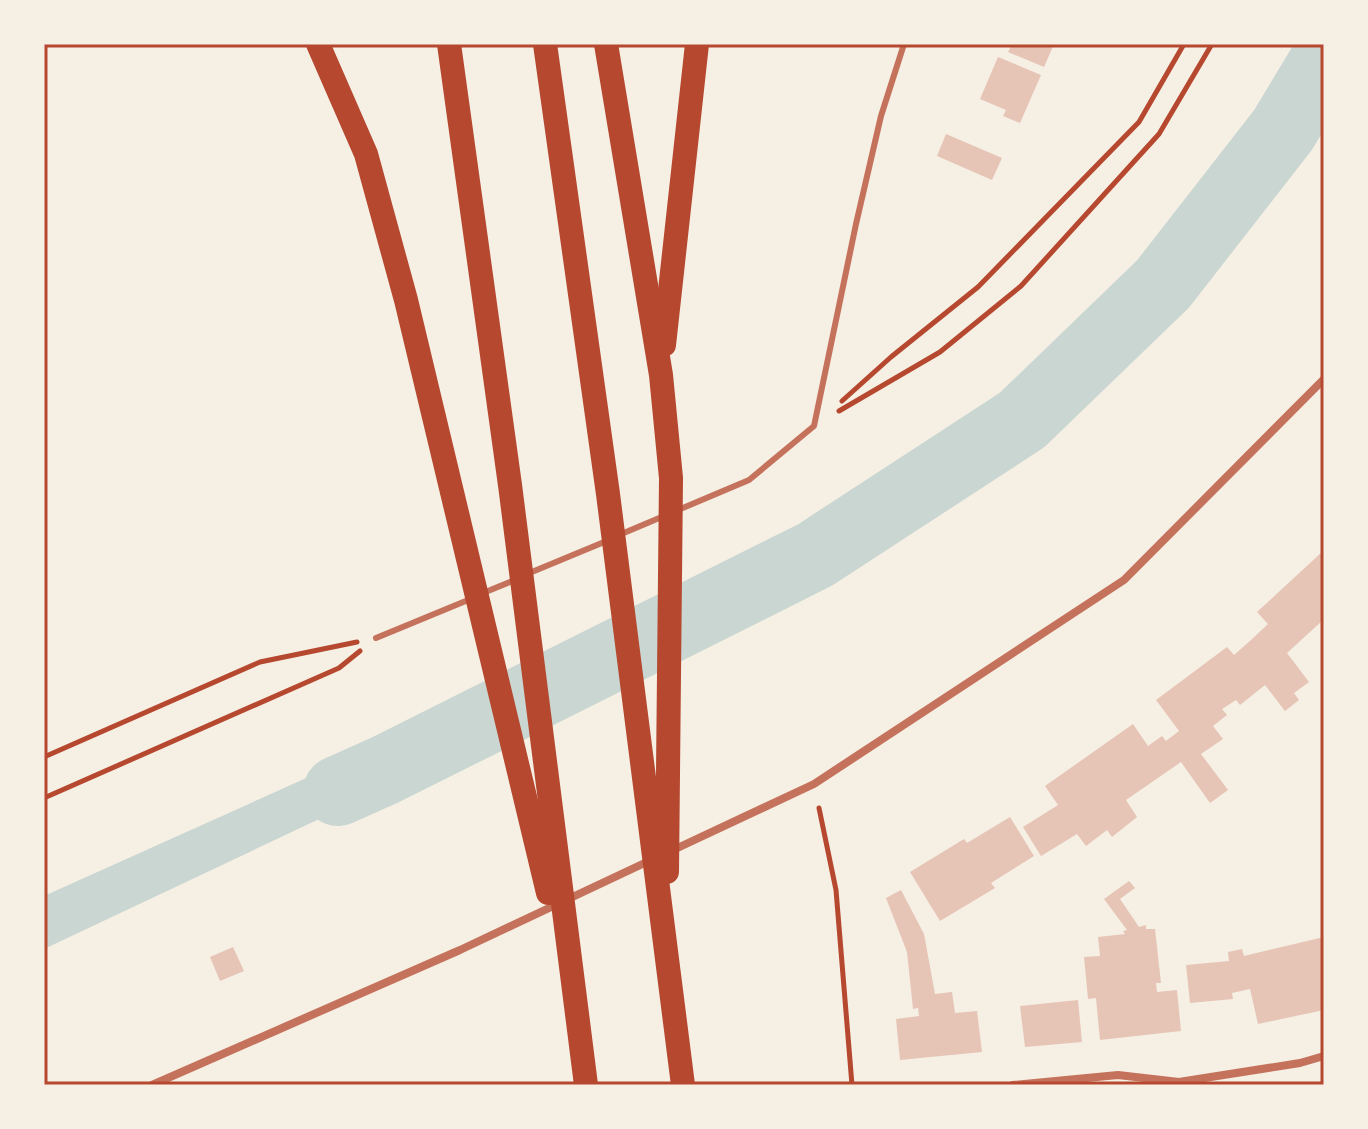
<svg xmlns="http://www.w3.org/2000/svg" width="1368" height="1129" viewBox="0 0 1368 1129" font-family="Manrope,sans-serif">
<style>
.water{fill:#c9d6d2}
.lines{fill:none;stroke-linecap:round;stroke-linejoin:round}
.river{stroke:#c9d6d2;stroke-width:70}
.building{fill:#e6c5b7}
.path{stroke:#b5482f;stroke-width:5}
.service{stroke:#c5725c;stroke-width:6}
.minor{stroke:#c5725c;stroke-width:8}
.motorway{stroke:#b5482f;stroke-width:24}
.neatline{fill:none;stroke:#b5482f;stroke-width:3}
</style>
<rect width="100%" height="100%" fill="#f6efe4"/>
<path class="water" d="M422,726L431,773L332,813L44,949V896Z"/>
<g class="lines">
<path class="river" d="M338,791L385,770L815,555L1022,420L1163,284L1283,130L1324,62"/>
</g>
<g class="building">
<path d="M1012,44H1054L1044,67L1008,52Z"/>
<path d="M998,57L1041,75L1020,123L1003,116L1006,110L980,99Z"/>
<path d="M946,134L1002,158L992,180L937,156Z"/>
<path d="M1322,552L1324,555V623L1322,621L1287,653L1309,682L1294,693L1299,700L1285,711L1265,685L1240,705L1236,700L1222,709L1227,715L1213,726L1223,739L1201,754L1228,790L1210,803L1181,762L1126,800L1137,817L1112,837L1107,830L1086,846L1077,834L1041,856L1023,827L1058,805L1045,786L1133,724L1148,746L1162,736L1166,741L1179,731L1156,700L1227,647L1234,655L1251,640L1268,624L1257,612Z"/>
<path d="M1010,817L1034,856L991,883L995,888L940,921L910,872L964,839L967,843Z"/>
<path d="M1129,881L1135,888L1120,899L1139,927L1146,925V929H1155L1161,983H1156L1157,992L1177,990L1181,1031L1100,1040L1096,998L1088,999L1084,957L1100,956L1098,937L1125,934L1123,931L1127,930L1104,899Z"/>
<path d="M901,890L924,934L935,994L952,992L955,1013L977,1011L982,1052L900,1060L896,1019L919,1016L918,1008L913,1009L907,952L886,898Z"/>
<path d="M1324,937V1010L1258,1024L1250,989L1232,993L1233,999L1190,1003L1186,965L1229,961L1228,952L1242,949L1244,956Z"/>
<path d="M233,947L244,971L220,981L210,957Z"/>
<path d="M1078,1000L1082,1042L1025,1047L1020,1006Z"/>
</g>
<g class="lines">
<g class="path">
<path d="M842,401L891,357L978,287L1139,122L1184,44"/>
<path d="M839,411L940,352L1021,286L1159,134L1212,44"/>
<path d="M44,757L260,662L357,642"/>
<path d="M44,798L339,668L360,651"/>
<path d="M819,808L836,890L852,1085"/>
</g>
<g class="service">
<path d="M678,510L749,480L814,426L856,224L881,116L904,44"/>
<path d="M619,535L664,516"/>
<path d="M527,574L609,540"/>
<path d="M483,593L517,579"/>
<path d="M376,638L473,598"/>
</g>
<g class="minor">
<path d="M671,851L814,784L1124,580L1324,379"/>
<path d="M152,1085L460,950L651,860"/>
<path d="M1013,1085L1118,1075L1179,1082L1300,1063L1324,1056"/>
</g>
<g class="motorway">
<path d="M318,44L366,154L406,300L548,893"/>
<path d="M449,44L510,485L586,1085"/>
<path d="M545,44L608,494L683,1085"/>
<path d="M606,44L661,375L671,478L667,872"/>
<path d="M664,345L697,44"/>
</g>
</g>
<rect width="1368" height="1129" fill="none" stroke="#f6efe4" stroke-width="92"/>
<rect x="46" y="46" width="1276" height="1037" class="neatline"/>
</svg>
